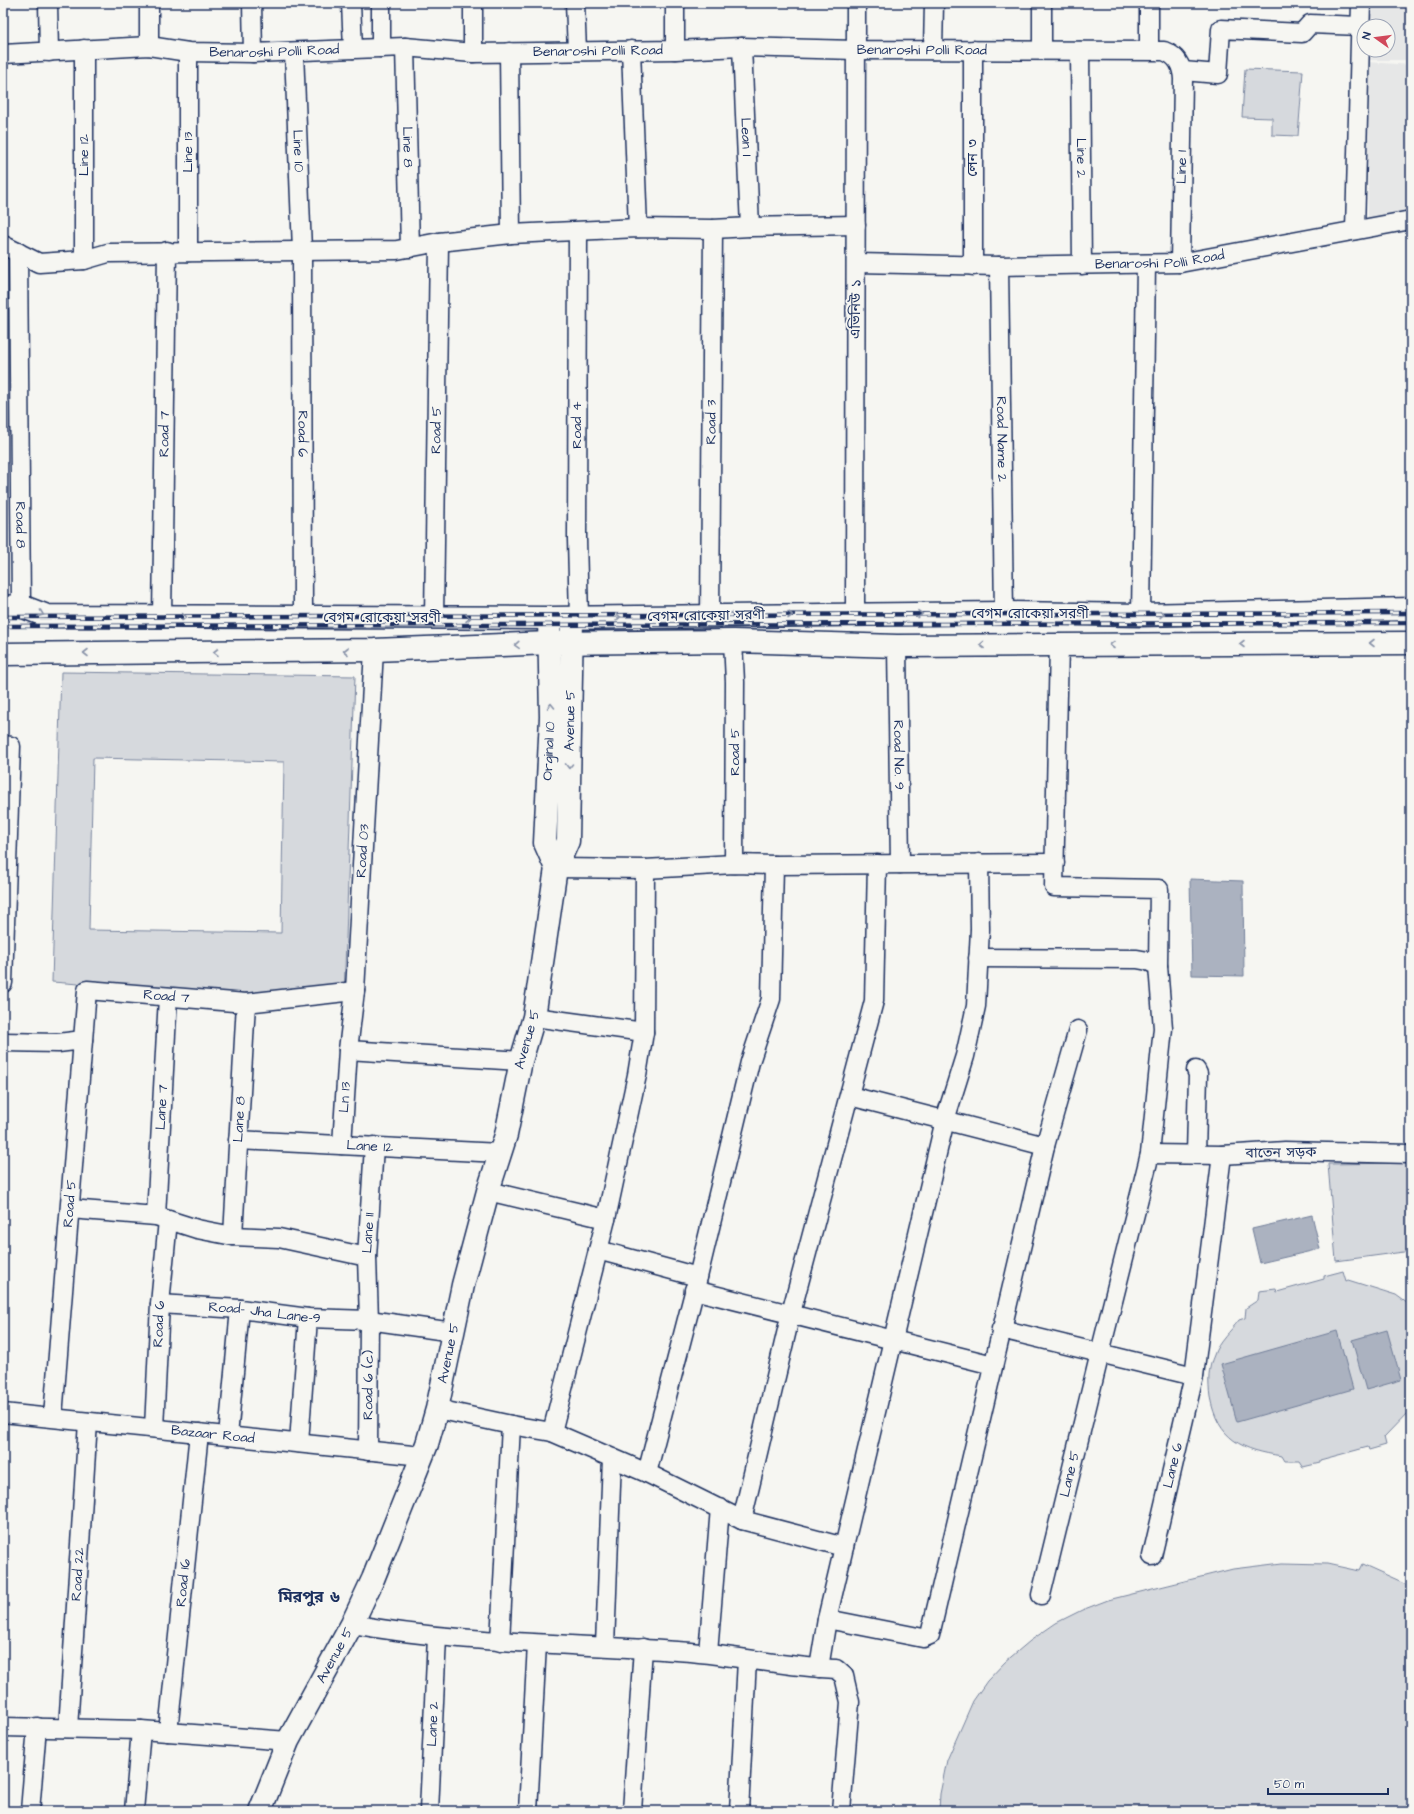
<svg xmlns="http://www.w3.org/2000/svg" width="1414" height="1814" viewBox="0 0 1414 1814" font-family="'Architects Daughter','Noto Sans Bengali',sans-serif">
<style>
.built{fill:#e6e7e7}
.green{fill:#d6d9dd;stroke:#78849e;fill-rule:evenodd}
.water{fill:#abb2c0;stroke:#717e99}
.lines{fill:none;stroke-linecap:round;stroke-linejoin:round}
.minor-casing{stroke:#1b2f5e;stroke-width:21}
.tertiary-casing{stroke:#1b2f5e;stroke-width:25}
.primary-casing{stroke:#1b2f5e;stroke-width:25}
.minor{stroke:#f6f6f2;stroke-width:18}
.tertiary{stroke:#f6f6f2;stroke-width:22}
.primary{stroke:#f6f6f2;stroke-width:22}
.rail-casing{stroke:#1b2f5e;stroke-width:4.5}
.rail{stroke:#f6f6f2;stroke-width:3;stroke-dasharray:9;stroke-linecap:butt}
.oneway{stroke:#8892a8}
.labels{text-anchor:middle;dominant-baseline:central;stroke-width:3.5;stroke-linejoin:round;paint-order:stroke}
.street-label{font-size:14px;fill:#1b2f5e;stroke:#f6f6f2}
.quarter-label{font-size:16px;font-weight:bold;fill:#1b2f5e;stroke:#f6f6f2}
</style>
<rect width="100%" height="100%" fill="#f6f6f2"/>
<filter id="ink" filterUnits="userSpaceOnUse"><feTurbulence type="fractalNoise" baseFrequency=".025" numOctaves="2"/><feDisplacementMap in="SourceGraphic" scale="8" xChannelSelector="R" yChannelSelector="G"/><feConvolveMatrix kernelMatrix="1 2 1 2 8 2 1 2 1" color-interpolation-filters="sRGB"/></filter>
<g filter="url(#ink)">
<g class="built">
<path d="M1370,3H1411V60H1369V50H1388V26H1369Z"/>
<path d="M1368,62L1411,65V212L1368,219Z"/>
</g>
<g class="green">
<path d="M1245,69L1303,71L1298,136L1272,135V118L1242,117Z"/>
<path d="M61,672L355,676L344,997L227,995L52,982ZM93,758L284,762L281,933L89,930Z"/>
<path d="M1411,1163V1251L1336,1261L1328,1164Z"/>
<path d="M1343,1271L1346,1281L1348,1280L1396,1295L1411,1306V1409L1384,1437L1386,1445L1369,1450L1368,1447L1320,1460V1463L1303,1467L1299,1461H1285L1282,1456C1242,1450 1218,1440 1210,1397C1208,1383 1208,1368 1214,1355C1218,1342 1231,1331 1239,1320L1245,1318L1246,1308L1258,1300L1259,1291L1276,1289L1277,1292L1324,1279V1276Z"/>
<path d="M1282,1563L1327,1564L1359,1571L1362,1565L1411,1587V1811H939L940,1794L947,1760L973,1701L987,1681L1005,1662L1030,1641L1056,1623L1082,1610L1108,1600L1233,1569Z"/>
</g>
<g class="water">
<path d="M1190,879L1243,881L1244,976L1192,975Z"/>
<path d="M1312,1215L1320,1249L1260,1263L1252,1229Z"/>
<path d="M1387,1330L1401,1380L1366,1390L1352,1340Z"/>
<path d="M1337,1331L1353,1389L1237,1422L1221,1364Z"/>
</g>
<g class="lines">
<defs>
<g id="minor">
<path d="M48,3L49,52"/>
<path d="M149,3V46"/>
<path d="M252,3L253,53"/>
<path d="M351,3L353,49"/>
<path d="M381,3V48"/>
<path d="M473,3V53"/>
<path d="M575,3L577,50"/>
<path d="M1042,3V50"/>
<path d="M1149,3V50"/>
<path id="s1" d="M405,47L410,248"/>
<path id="s2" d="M742,47L750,227"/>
<path d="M631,50L638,228"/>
<path d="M675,50V3"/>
<path d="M933,50L934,3"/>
<path d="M973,50V266"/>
<path id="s3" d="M1080,51L1082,265"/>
<path id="s4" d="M294,52L302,250L303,617"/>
<path d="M509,52L511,234"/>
<path id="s5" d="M3,54L149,46L188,52L253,53L405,47L473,53L675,50L742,47L856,50L1164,51C1177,56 1182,65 1183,79L1180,263"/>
<path d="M1183,71L1218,74L1221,29L1302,33L1310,24L1360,26"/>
<path d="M1355,230L1361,3"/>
<path d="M578,232L577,539L579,618"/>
<path d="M3,245L39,263L84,260L108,253L397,250L439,242L511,234L638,228L713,229L750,227L856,225"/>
<path id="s6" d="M18,252L21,606"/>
<path d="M188,252V52"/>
<path d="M84,260V49"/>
<path id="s7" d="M857,263L999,266L1180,263L1411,220"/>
<path id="s8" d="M999,266L1004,613"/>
<path id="s9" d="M710,615L713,229"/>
<path d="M855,615L856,3"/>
<path d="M1141,615L1146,264"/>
<path id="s10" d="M162,617L167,251"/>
<path id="s11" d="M434,618L439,242"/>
<path d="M733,641L735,682L734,864"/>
<path d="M1059,644L1054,887L1159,889L1158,966"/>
<path id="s12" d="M897,646L900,864"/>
<path d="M3,745L11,746L3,983"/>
<path d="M556,868L645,869L734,864L774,865L1055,863"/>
<path d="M978,958L1137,959L1148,961L1158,966L1163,1028L1150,1154L1100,1353L1041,1595"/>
<path d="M534,1017L644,1032"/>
<path d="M3,1042L58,1043L83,1040"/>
<path d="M348,1050L521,1061"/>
<path d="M850,1096L1045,1146"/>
<path id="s13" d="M238,1140L500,1153"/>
<path id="s14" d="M342,1145L348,1050L355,991L374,650"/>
<path d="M1150,1154L1222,1155L1285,1151L1411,1154"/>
<path d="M1196,1154L1198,1074L1196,1070"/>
<path d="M488,1191L606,1219"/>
<path d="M70,1209L156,1216L197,1229L233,1236L279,1238L367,1257"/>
<path id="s15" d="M156,1216L168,997"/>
<path id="s16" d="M233,1236L246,1003"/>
<path d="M598,1250L698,1277"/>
<path d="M694,1290L993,1365"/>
<path id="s17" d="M160,1304L240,1309L308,1318L369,1320L453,1332"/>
<path d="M1001,1329L1194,1376"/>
<path d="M437,1409L511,1425L552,1432L647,1473L742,1520L844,1547"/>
<path id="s18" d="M3,1413L422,1456"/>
<path id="s19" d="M53,1417L87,990L246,1003L355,991"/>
<path id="s20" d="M154,1428L160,1304L168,1220"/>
<path d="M552,1432L606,1219L637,1075L644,1032L645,869"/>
<path d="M228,1436L240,1309"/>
<path d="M299,1443L308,1318"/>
<path id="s21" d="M368,1451L369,1320L367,1257L374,1146"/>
<path d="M647,1473L698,1277L750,1062L771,999L774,865"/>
<path d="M742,1520L791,1313L874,1001L877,864"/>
<path id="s22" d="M1152,1556L1194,1376L1222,1155"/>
<path d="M827,1619L923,1638L930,1635L1045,1146L1078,1030"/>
<path d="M352,1624C459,1644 568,1643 677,1651C730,1654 782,1667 836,1669L844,1676L850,1702L841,1811"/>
<path d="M500,1642L511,1425"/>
<path d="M605,1646L612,1458"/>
<path d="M708,1653L720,1508"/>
<path d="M819,1668L827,1619L945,1120L965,1056L976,1006L980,929L979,863"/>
<path d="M3,1727L141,1730L288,1741"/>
<path id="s23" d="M68,1728L88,1422"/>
<path id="s24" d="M168,1732L199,1433"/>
<path d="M30,1811L37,1727"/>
<path d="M134,1811L141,1730"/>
<path id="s25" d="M429,1811L437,1637"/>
<path d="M528,1811L537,1644"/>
<path d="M632,1811L643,1648"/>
<path d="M739,1811L747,1660"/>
</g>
<g id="tertiary">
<path d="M549,618L551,717L545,843L556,868"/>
<path id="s26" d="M260,1811L288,1741L352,1624L373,1579L427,1444L437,1409L463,1285L488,1191L506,1135L521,1061L534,1017L556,868L568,841L572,618"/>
</g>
<g id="primary">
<path d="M3,607L21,606L47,616L549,618L1004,613L1141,615L1411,609"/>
<path d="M3,654L374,650L550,643L733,641L897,646L1411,643"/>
</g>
</defs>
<use href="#minor" class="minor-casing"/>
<use href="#tertiary" class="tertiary-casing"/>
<use href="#primary" class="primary-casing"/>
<use href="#minor" class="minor"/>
<use href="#tertiary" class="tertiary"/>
<use href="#primary" class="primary"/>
<defs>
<g id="rail">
<path d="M3,617L1411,613"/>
<path d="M3,626L1411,623"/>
</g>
</defs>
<use href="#rail" class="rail-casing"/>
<use href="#rail" class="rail"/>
</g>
<defs><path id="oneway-chevron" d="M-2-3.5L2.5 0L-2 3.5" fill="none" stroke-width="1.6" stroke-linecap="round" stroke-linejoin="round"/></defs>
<g class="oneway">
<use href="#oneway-chevron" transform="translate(41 614) rotate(21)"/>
<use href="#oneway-chevron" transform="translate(920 614) rotate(-1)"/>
<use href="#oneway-chevron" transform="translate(1162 614) rotate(-1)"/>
<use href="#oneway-chevron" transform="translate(790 615)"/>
<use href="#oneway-chevron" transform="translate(184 617)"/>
<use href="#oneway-chevron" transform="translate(618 617) rotate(-1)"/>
<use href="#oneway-chevron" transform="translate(468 618)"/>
<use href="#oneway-chevron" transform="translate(1372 643) rotate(180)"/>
<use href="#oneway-chevron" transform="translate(1242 644) rotate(180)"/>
<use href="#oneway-chevron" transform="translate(517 645) rotate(177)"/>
<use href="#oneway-chevron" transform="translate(982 645) rotate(179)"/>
<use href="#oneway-chevron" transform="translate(1112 645) rotate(180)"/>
<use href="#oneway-chevron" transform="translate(346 651) rotate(180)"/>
<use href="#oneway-chevron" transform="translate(216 652) rotate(180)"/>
<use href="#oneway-chevron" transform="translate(86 653) rotate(180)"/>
<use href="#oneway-chevron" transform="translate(551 706) rotate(-91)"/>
<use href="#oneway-chevron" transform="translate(569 766) rotate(91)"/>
</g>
</g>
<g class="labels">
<g class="street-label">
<text stroke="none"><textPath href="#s5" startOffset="272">Benaroshi Polli Road</textPath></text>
<text stroke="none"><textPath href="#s5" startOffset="920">Benaroshi Polli Road</textPath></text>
<text stroke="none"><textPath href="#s5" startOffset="596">Benaroshi Polli Road</textPath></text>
<text stroke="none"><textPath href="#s2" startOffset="90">Lean 1</textPath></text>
<text stroke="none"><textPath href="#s1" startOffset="100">Line 8</textPath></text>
<text stroke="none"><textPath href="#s4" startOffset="99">Line 10</textPath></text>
<text transform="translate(188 152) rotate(-90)">Line 13</text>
<text transform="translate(84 155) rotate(-90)">Line 12</text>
<text transform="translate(973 158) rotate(-90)">লেন ৩</text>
<text stroke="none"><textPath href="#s3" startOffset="107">Line 2</textPath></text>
<text transform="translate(1182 167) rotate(-89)">Line 1</text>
<text stroke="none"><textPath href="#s7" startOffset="303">Benaroshi Polli Road</textPath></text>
<text transform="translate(856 309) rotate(-89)">এভিনিউ ১</text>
<text stroke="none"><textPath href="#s9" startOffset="193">Road 3</textPath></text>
<text transform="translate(577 425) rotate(-90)">Road 4</text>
<text stroke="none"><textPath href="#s11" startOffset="188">Road 5</textPath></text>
<text stroke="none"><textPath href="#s10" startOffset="183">Road 7</textPath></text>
<text stroke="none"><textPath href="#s4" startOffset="382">Road 6</textPath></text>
<text stroke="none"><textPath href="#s8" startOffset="173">Road Name 2</textPath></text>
<text stroke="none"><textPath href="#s6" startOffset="273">Road 8</textPath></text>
<text x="1030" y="614">বেগম রোকেয়া সরণী</text>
<text transform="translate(706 616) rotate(-1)">বেগম রোকেয়া সরণী</text>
<text x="382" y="618">বেগম রোকেয়া সরণী</text>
<text stroke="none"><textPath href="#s26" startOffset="1145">Avenue 5</textPath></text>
<text transform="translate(549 751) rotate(-87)">Orginal 10</text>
<text transform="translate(735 752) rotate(-90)">Road 5</text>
<text stroke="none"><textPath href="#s12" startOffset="109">Road No. 9</textPath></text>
<text stroke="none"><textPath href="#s14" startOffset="295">Road 03</textPath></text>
<text stroke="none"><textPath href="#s19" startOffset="508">Road 7</textPath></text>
<text stroke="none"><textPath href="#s26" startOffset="821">Avenue 5</textPath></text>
<text stroke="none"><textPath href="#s14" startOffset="48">Ln 13</textPath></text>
<text stroke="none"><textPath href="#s15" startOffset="109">Lane 7</textPath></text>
<text stroke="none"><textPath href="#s16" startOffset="117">Lane 8</textPath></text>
<text stroke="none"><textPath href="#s13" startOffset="132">Lane 12</textPath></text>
<text transform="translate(1281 1153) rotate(-1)">বাতেন সড়ক</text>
<text stroke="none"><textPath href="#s19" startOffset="214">Road 5</textPath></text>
<text stroke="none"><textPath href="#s21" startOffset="218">Lane 11</textPath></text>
<text stroke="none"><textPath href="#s17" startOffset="105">Road- Jha Lane-9</textPath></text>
<text stroke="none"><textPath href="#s20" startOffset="104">Road 6</textPath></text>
<text stroke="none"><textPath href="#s26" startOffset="497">Avenue 5</textPath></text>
<text stroke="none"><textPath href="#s21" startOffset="66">Road 6 (c)</textPath></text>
<text stroke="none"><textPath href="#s18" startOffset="211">Bazaar Road</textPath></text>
<text stroke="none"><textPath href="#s22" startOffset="93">Lane 6</textPath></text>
<text transform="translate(1070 1474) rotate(-77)">Lane 5</text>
<text stroke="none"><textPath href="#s23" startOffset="154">Road 22</textPath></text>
<text stroke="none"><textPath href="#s24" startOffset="150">Road 16</textPath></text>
<text stroke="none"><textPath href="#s26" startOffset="173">Avenue 5</textPath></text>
<text stroke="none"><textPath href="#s25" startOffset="87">Lane 2</textPath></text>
</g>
<g class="quarter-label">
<text x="309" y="1597">মিরপুর ৬</text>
</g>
</g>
<rect width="1414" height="1814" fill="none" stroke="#f6f6f2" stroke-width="16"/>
<rect x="8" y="8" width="1398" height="1798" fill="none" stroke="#1b2f5e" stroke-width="1.5" filter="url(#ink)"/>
<g transform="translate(1376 38) rotate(284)"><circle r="19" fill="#f6f6f2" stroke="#9ea6b7"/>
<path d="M0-3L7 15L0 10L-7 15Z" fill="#d1495b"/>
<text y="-6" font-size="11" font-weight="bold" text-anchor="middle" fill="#1b2f5e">N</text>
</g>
<path d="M1268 1788v6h120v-6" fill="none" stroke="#1b2f5e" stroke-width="2"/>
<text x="1274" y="1788" font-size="12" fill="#1b2f5e" stroke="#f6f6f2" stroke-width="3" paint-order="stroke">50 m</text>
</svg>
